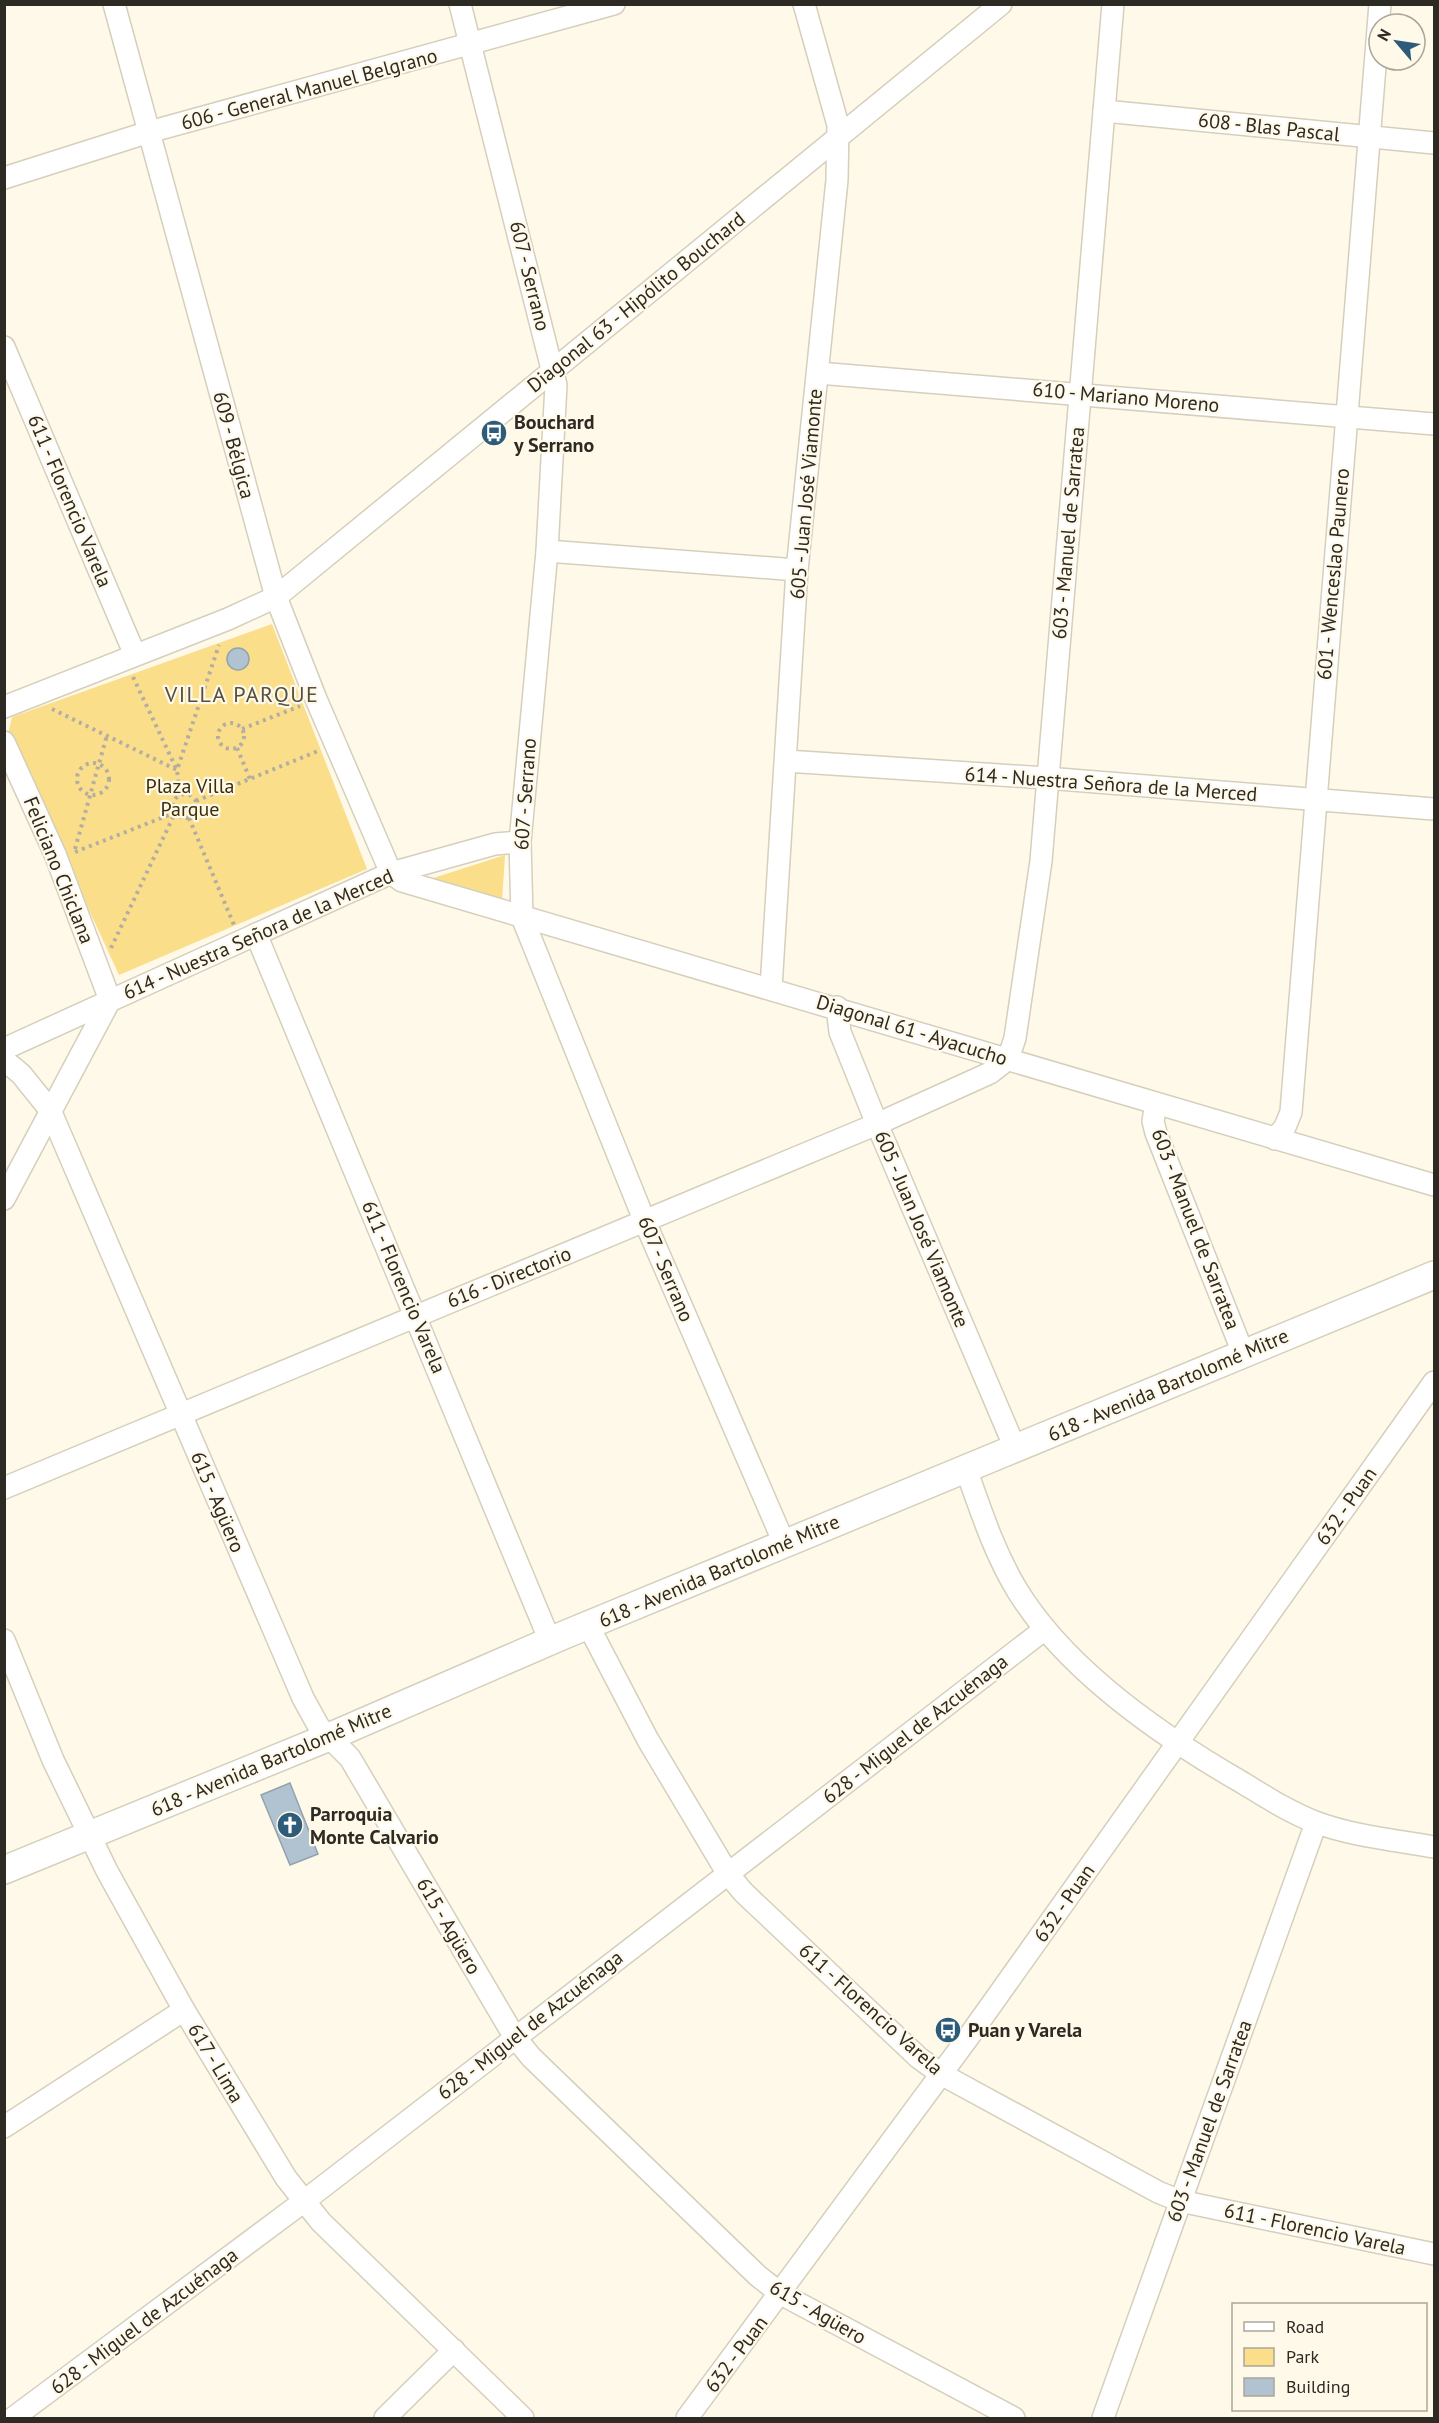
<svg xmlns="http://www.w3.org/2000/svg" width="1439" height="2423" viewBox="0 0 1439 2423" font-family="'PT Sans',sans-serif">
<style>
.green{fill:#fbde8a}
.building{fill:#b1c3d0;stroke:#92a3b0;stroke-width:1.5}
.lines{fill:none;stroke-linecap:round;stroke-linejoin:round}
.minor-casing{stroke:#d5cfbb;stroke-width:24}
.major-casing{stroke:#d5cfbb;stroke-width:30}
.path{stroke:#b3aea1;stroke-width:4;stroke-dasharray:3 4.5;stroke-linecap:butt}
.minor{stroke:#fff;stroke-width:21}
.major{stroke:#fff;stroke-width:27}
.labels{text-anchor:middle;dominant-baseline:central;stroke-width:4.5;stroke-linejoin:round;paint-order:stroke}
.street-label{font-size:20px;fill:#2d2a23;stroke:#fff9e9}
.poi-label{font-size:20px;font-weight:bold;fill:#2d2a23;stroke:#fff9e9;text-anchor:start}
.park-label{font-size:20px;fill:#3a2e06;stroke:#fff9e9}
.quarter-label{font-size:22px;letter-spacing:1.5px;fill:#544f3e;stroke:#fff9e9}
</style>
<rect width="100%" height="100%" fill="#fff9e9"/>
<g class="green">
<path d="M272,624L367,869L119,975L8,734L12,717Z"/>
<path d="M505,855L502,902L427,880Z"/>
</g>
<g class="building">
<circle cx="238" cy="659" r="11"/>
<path d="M290,1783L318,1854L290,1865L261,1795Z"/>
</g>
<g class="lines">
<defs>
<g id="minor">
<path d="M114,4L276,597L316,699L391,873L402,881L1434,1185"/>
<path d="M460,4L556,385L547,551L520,842L522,917L645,1222L784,1543"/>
<path d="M1104,111L1434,143"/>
<path d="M4,178L149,132L614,4"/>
<path d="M4,347L135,655"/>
<path d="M818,373L1434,424"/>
<path d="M547,551L797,570"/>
<path d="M4,707L228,619L276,597L1001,4"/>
<path d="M4,742L55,854L110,1000L4,1199"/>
<path d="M786,761L1046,778L1434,809"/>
<path d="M256,934L550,1641"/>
<path d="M771,988L797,570L837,180L838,125L804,4"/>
<path d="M837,1007L840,1032L877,1124L1015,1448"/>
<path d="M4,1049L391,873L495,844L520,842"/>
<path d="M4,1060L21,1074L50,1110L303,1698L319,1727L350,1758L514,2036L531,2057L758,2276L781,2294L1014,2418"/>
<path d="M1156,1104L1153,1121L1156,1133L1243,1353"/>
<path d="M1275,1139L1285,1127L1291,1112L1380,4"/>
<path d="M966,1469C981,1511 994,1552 1017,1590C1066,1670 1163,1737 1243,1783C1266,1797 1289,1812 1315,1822C1352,1836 1395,1840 1434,1847"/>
<path d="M4,1488L877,1124L990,1073L1008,1059L1015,1038L1041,861L1113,4"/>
<path d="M588,1625L648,1740L728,1874L744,1893L919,2058L941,2074L1158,2192L1180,2201L1434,2254"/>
<path d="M4,1640L53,1760L107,1871L184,2010L286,2178L321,2222L523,2418"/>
<path d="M4,2127L184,2010"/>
<path d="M13,2418L303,2202L1045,1629"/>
<path d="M385,2418L454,2350"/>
<path d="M687,2418L967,2039L1434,1382"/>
<path d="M1103,2418L1316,1823"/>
</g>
<path id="major" d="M4,1870L329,1737L564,1635L1434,1275"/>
</defs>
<use href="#minor" class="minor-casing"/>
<use href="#major" class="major-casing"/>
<g class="path">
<path d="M133,677L177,770L180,795"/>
<path d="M52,709L177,770L219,645"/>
<circle cx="231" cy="736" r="13"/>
<path d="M242,729L300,706"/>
<path d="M237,748L250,779"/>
<circle cx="93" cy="779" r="16"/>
<circle cx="185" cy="806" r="12"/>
<path d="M196,801L318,751"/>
<path d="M189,818L234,925"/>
<path d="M75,849L107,735"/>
<path d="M75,852L174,813"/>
<path d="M111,948L175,813"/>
</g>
<use href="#minor" class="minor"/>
<use href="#major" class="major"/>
</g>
<defs>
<symbol id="bus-disc" viewBox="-11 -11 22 22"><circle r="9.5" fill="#2d5b7a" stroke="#fff9e9"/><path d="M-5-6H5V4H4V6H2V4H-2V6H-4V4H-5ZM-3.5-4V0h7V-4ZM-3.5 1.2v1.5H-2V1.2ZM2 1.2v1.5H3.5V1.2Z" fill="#fff"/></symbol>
<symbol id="church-disc" viewBox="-11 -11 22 22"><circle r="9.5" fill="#2d5b7a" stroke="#fff9e9"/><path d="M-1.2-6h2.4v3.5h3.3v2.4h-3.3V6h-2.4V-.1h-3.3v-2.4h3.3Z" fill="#fff"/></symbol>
</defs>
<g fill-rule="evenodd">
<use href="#bus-disc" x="479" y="418" width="30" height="30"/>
<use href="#church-disc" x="275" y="1810" width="30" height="30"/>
<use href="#bus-disc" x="933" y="2015" width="30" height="30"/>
</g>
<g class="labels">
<g class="street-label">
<text transform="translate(309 89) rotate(-15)">606 - General Manuel Belgrano</text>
<text transform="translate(1269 127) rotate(6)">608 - Blas Pascal</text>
<text transform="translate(530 276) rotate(76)">607 - Serrano</text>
<text transform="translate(636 302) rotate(-39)">Diagonal 63 - Hipólito Bouchard</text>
<text transform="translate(1126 397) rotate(5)">610 - Mariano Moreno</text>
<text transform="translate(234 445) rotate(75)">609 - Bélgica</text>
<text transform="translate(806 494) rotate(-85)">605 - Juan José Viamonte</text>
<text transform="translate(70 501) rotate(67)">611 - Florencio Varela</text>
<text transform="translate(1068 533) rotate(-85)">603 - Manuel de Sarratea</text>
<text transform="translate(1333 574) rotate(-85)">601 - Wenceslao Paunero</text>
<text transform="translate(1111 784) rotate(4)">614 - Nuestra Señora de la Merced</text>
<text transform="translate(525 794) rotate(-86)">607 - Serrano</text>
<text transform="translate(59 870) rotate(68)">Feliciano Chiclana</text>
<text transform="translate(258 934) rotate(-24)">614 - Nuestra Señora de la Merced</text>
<text transform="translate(912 1030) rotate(17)">Diagonal 61 - Ayacucho</text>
<text transform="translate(922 1229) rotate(67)">605 - Juan José Viamonte</text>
<text transform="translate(1196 1229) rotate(69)">603 - Manuel de Sarratea</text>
<text transform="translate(666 1269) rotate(67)">607 - Serrano</text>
<text transform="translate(509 1277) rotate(-22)">616 - Directorio</text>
<text transform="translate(404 1287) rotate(67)">611 - Florencio Varela</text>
<text transform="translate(1168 1385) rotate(-23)">618 - Avenida Bartolomé Mitre</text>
<text transform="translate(218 1502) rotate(67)">615 - Agüero</text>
<text transform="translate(1346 1506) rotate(-55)">632 - Puan</text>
<text transform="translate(719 1571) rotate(-23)">618 - Avenida Bartolomé Mitre</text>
<text transform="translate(915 1729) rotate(-38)">628 - Miguel de Azcuénaga</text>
<text transform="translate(271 1760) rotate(-23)">618 - Avenida Bartolomé Mitre</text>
<text transform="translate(1064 1903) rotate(-55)">632 - Puan</text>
<text transform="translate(449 1926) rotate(60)">615 - Agüero</text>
<text transform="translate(871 2009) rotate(42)">611 - Florencio Varela</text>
<text transform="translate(530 2025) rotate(-38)">628 - Miguel de Azcuénaga</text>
<text transform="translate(216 2063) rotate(59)">617 - Lima</text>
<text transform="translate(1209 2121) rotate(-70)">603 - Manuel de Sarratea</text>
<text transform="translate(1315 2229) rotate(12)">611 - Florencio Varela</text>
<text transform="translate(818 2312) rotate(30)">615 - Agüero</text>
<text transform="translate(144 2321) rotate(-37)">628 - Miguel de Azcuénaga</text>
<text transform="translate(736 2354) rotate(-53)">632 - Puan</text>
</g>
<g class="poi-label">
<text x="514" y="422">Bouchard<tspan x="514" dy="23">y Serrano</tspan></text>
<text x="310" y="1814">Parroquia<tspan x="310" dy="23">Monte Calvario</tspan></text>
<text x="968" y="2030">Puan y Varela</text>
</g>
<g class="park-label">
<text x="190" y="786">Plaza Villa<tspan x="190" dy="23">Parque</tspan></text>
</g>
<g class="quarter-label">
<text x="242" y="694">VILLA PARQUE</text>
</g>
</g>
<rect width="1439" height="2423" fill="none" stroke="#2d2a23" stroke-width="12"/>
<rect x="1232" y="2303" width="195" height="108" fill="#fff9e9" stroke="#aba69a" stroke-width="1.5"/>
<rect x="1244" y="2322" width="30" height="9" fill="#ffffff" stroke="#aba69a" stroke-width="1.5"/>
<text x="1286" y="2333" font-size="18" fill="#2d2a23">Road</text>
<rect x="1244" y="2348" width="30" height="18" fill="#fbde8a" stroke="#aba69a" stroke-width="1.5"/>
<text x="1286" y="2363" font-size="18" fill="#2d2a23">Park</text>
<rect x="1244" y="2378" width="30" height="18" fill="#b1c3d0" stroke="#aba69a" stroke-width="1.5"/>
<text x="1286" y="2393" font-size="18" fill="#2d2a23">Building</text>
<g transform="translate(1397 42) rotate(299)"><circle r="28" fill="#fff9e9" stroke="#aba69a" stroke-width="1.5"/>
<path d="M0-4.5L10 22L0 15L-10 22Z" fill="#2d5b7a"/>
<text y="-9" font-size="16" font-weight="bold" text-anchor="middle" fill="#2d2a23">N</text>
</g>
</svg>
